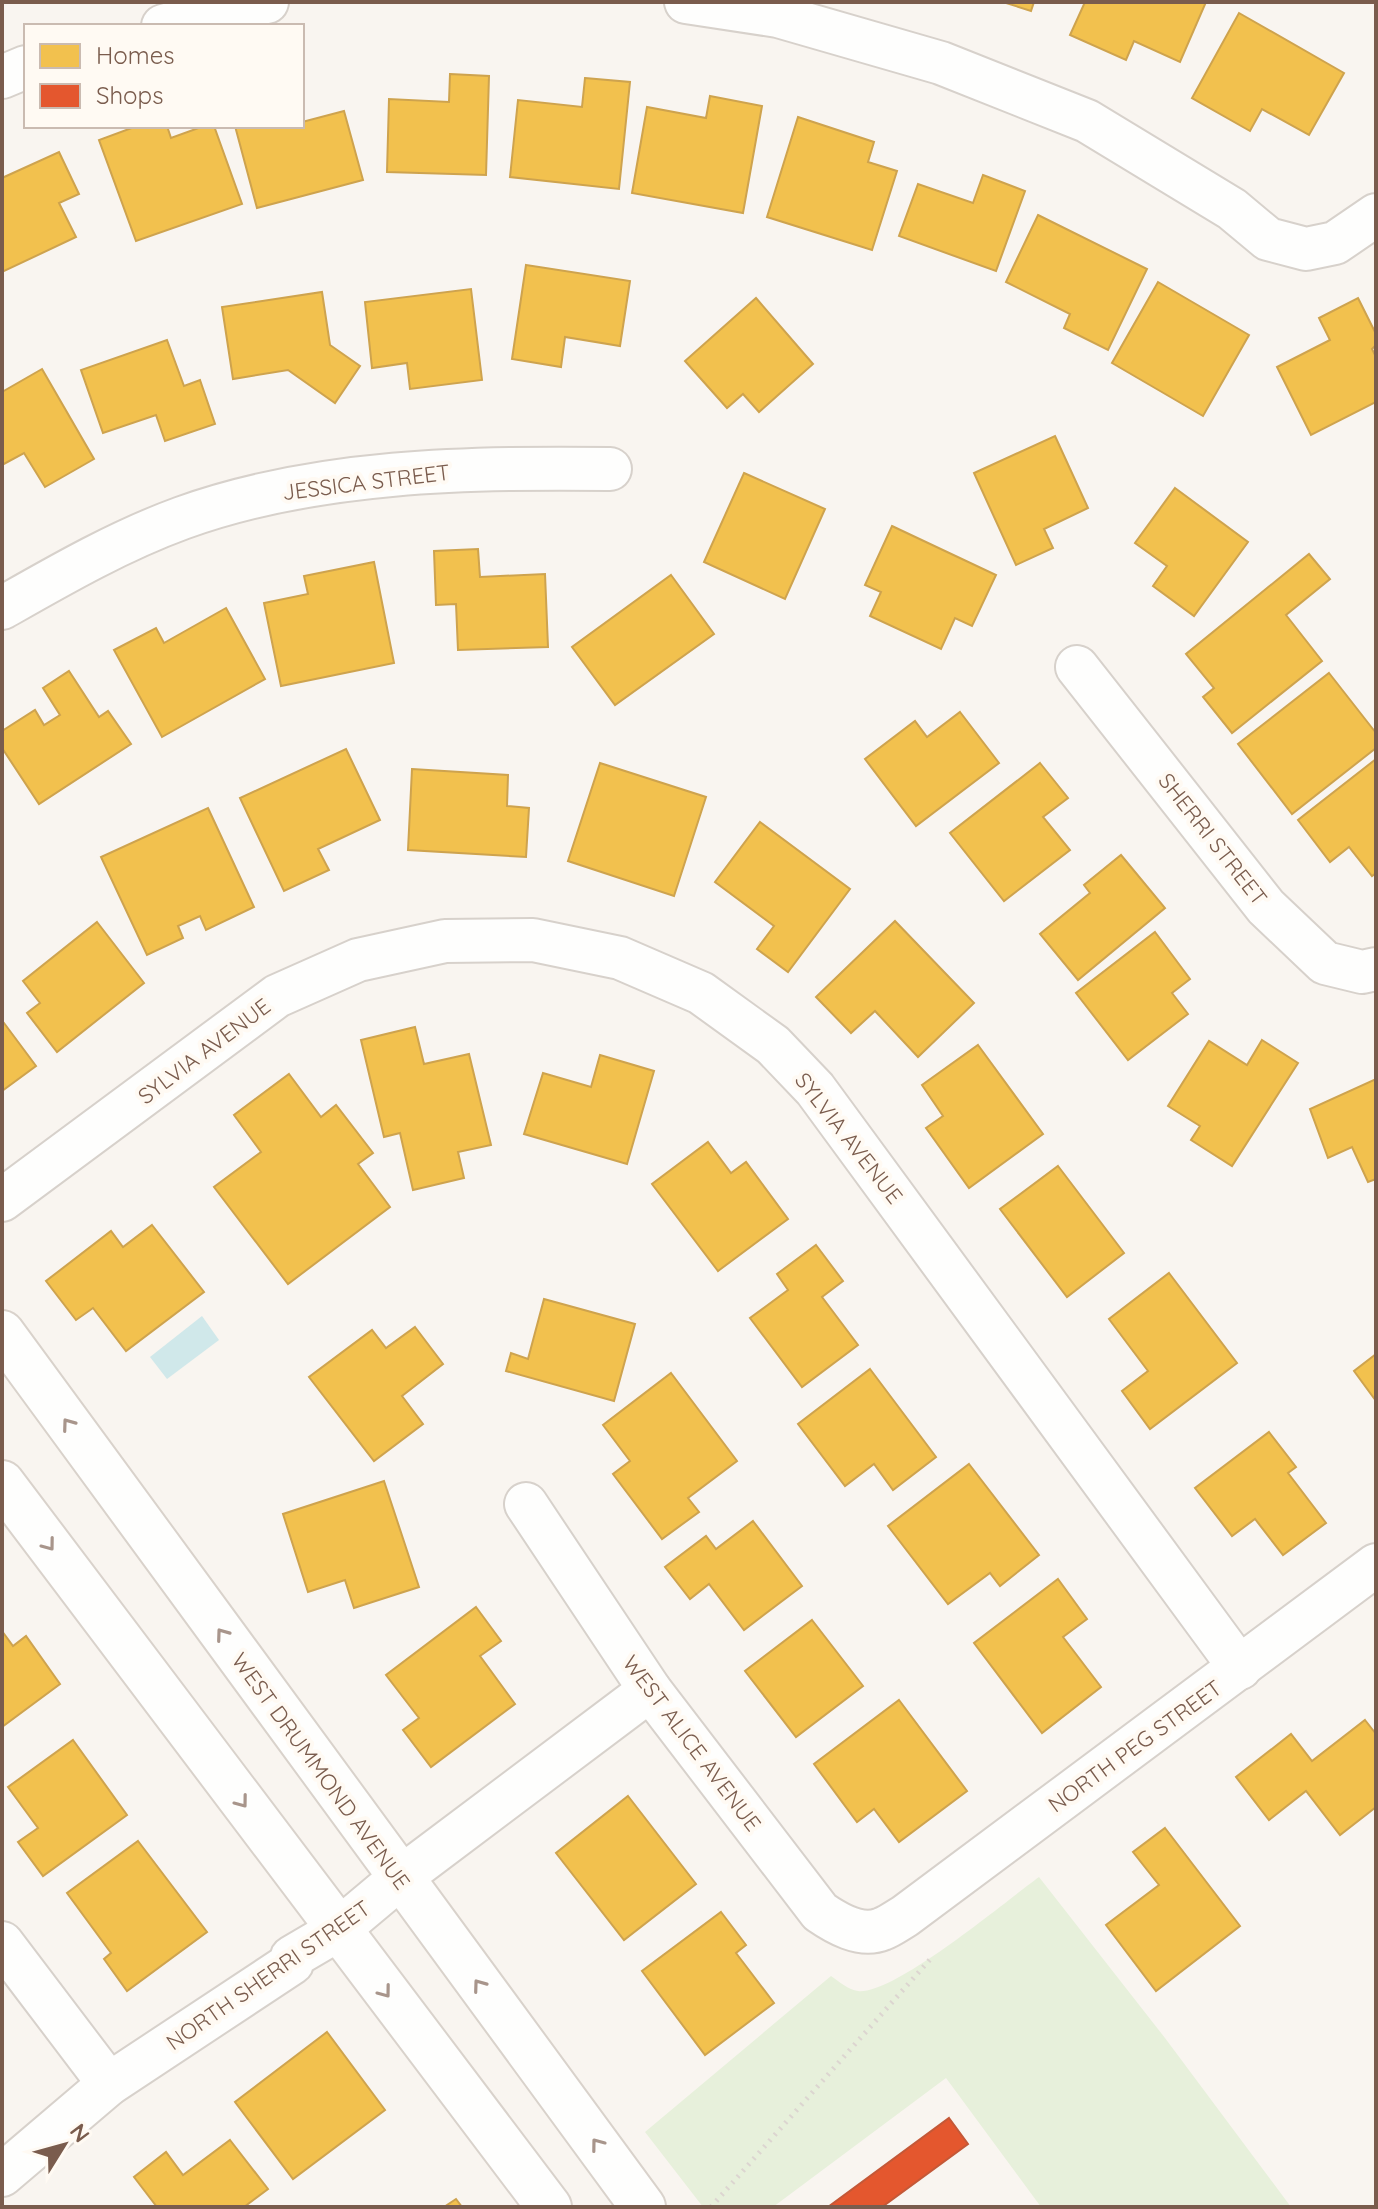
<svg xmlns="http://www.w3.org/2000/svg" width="1378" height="2209" viewBox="0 0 1378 2209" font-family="Quicksand,sans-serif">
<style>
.grass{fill:#e7f0db}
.water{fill:#d0e8ea}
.homes{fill:#f2c14e;stroke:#cea34e;stroke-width:2}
.shops{fill:#e4572e;stroke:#c45837;stroke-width:2}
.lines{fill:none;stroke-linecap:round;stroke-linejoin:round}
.minor-casing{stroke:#d7d1cb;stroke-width:46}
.secondary-casing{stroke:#d9d2cb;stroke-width:48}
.path{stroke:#dcd5d0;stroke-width:5;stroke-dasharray:2 6;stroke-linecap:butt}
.minor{stroke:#fefefd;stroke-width:42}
.secondary{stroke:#fefefd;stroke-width:44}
.oneway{stroke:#a8958b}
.labels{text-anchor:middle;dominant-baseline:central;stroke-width:8;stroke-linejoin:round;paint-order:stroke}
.street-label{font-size:22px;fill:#7a5c4d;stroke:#fffaf3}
</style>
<rect width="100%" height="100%" fill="#f9f5f0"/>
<path class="grass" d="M1039,1877L1165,2038L1291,2207H1041L946,2078L773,2207H703L645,2132L831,1976C838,1981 849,1990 858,1991C893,1996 1006,1901 1039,1877Z"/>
<path class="water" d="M202,1316L219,1340L167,1379L150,1357Z"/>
<g class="homes">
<path d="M1003,2H1034L1031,11Z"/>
<path d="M1085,2H1206L1180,62L1134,41L1126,60L1070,35Z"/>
<path d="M1239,13L1344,73L1309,135L1262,109L1250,131L1192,98Z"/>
<path d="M450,74L489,76L486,175L387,172L389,99L449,102Z"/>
<path d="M585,78L630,82L619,189L510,177L518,100L582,107Z"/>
<path d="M710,96L762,106L743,213L632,193L647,107L706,118Z"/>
<path d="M344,111L363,180L257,208L235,126H302V122Z"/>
<path d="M798,117L874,142L868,162L897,171L872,250L767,217Z"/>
<path d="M137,126H167L171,138L204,126H214L242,204L136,241L99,140Z"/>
<path d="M59,152L79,194L59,203L76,237L2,272V178Z"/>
<path d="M983,175L1025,191L996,271L899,236L918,184L973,203Z"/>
<path d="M1038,215L1147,269L1108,350L1064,328L1070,314L1006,282Z"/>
<path d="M526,265L630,281L620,346L565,337L561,367L512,359Z"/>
<path d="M1158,282L1249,335L1203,416L1112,363Z"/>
<path d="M471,289L482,380L410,389L407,363L372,368L365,302Z"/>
<path d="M322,292L330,345L360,366L335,403L288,370L233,379L222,307Z"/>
<path d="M756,298L813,364L759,412L743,394L727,408L685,361Z"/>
<path d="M1358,298L1376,334V345L1372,349L1376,357V402L1311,435L1277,367L1330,340L1319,318Z"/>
<path d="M167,340L184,386L200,380L215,424L165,441L156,415L103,433L81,370Z"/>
<path d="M42,369L94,459L45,487L24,453L2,465V392Z"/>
<path d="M1055,436L1088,508L1044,529L1053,548L1016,565L974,473Z"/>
<path d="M744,473L825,509L785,599L704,562Z"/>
<path d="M1175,488L1248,542L1194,616L1153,586L1167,566L1135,543Z"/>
<path d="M892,526L996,575L972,626L955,618L941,649L870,616L881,592L865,585Z"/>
<path d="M478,549L480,577L545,574L548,647L458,650L456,604L436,605L434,551Z"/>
<path d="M1309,554L1330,579L1286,615L1322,661L1232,733L1203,697L1214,688L1186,654Z"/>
<path d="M374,562L394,663L281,686L264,603L308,594L304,576Z"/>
<path d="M671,575L714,634L615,705L572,647Z"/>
<path d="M226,608L265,679L162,737L114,650L156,628L164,643Z"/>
<path d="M69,671L99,717L108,711L131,744L39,804L2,748V731L35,710L44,725L60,715L43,688Z"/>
<path d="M1329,673L1376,733V748L1292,814L1238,744Z"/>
<path d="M960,712L999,763L916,826L865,759L915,721L927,737Z"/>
<path d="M346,749L380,820L318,849L329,870L284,891L240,798Z"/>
<path d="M1376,759V873L1372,876L1349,847L1330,862L1298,820Z"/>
<path d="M600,763L706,797L674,896L568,861Z"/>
<path d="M1040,763L1068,798L1043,817L1070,850L1004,901L950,833Z"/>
<path d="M412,769L508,775L507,806L529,808L526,857L408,850Z"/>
<path d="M208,808L254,907L206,930L200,916L178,926L183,938L147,955L101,857Z"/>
<path d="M760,822L850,889L788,972L757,949L774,926L715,882Z"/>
<path d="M1121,855L1165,908L1078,980L1040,934L1090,893L1084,885Z"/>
<path d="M895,921L974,1003L918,1057L875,1011L851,1033L816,997Z"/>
<path d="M97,922L144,983L57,1052L27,1013L40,1003L23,981Z"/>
<path d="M1155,932L1190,979L1172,993L1188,1014L1128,1060L1076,993Z"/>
<path d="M4,1023L36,1066L2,1091V1024Z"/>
<path d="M415,1027L424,1064L469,1054L491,1145L458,1152L464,1178L413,1190L400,1133L384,1137L361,1040Z"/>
<path d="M1262,1040L1298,1063L1232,1166L1191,1140L1200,1126L1168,1106L1209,1041L1247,1065Z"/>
<path d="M978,1045L1043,1134L969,1188L926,1128L943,1116L922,1085Z"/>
<path d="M600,1055L654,1071L627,1164L524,1134L543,1073L591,1087Z"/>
<path d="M289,1074L321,1117L336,1105L373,1153L358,1164L390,1207L288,1284L214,1187L261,1152L234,1115Z"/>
<path d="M1376,1079V1179L1368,1182L1352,1147L1328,1158L1310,1109Z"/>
<path d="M708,1142L731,1173L746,1162L788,1219L718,1271L652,1184Z"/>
<path d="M1058,1166L1124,1253L1067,1297L1000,1209Z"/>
<path d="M152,1225L204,1292L126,1351L93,1308L76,1320L46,1281L111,1231L123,1247Z"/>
<path d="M816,1245L843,1281L822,1297L858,1345L802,1387L750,1318L788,1290L777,1274Z"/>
<path d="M1169,1273L1237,1363L1150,1429L1122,1391L1148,1371L1109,1319Z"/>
<path d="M544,1299L635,1324L614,1401L506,1371L511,1353L528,1359Z"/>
<path d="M415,1327L443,1364L402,1396L423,1424L374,1461L309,1377L372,1330L386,1348Z"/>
<path d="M1376,1354V1401L1354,1371Z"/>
<path d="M870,1369L936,1457L893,1490L874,1464L845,1486L798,1424Z"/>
<path d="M671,1373L737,1461L688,1498L699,1512L662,1539L613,1474L630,1461L603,1425Z"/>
<path d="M1269,1432L1296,1467L1288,1473L1326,1523L1283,1555L1255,1519L1232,1536L1195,1488Z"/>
<path d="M969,1464L1039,1555L1000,1586L990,1573L948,1604L888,1526Z"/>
<path d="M384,1481L419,1587L354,1608L345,1580L308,1592L283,1514Z"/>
<path d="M753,1521L802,1586L744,1630L709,1584L690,1599L665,1567L706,1536L716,1549Z"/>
<path d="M1058,1579L1087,1619L1063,1637L1101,1687L1042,1733L974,1643Z"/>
<path d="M476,1607L501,1641L480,1656L515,1704L431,1767L403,1730L419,1718L386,1675Z"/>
<path d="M812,1620L863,1686L796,1737L745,1671Z"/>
<path d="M2,1631L13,1646L26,1636L60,1684L2,1727Z"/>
<path d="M899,1700L967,1791L899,1842L874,1809L857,1822L814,1764Z"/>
<path d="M1365,1720L1376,1734V1807L1340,1835L1306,1791L1269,1820L1236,1777L1291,1734L1312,1761Z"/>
<path d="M73,1740L127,1815L43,1876L18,1842L38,1828L8,1787Z"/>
<path d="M628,1796L696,1884L624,1940L556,1853Z"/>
<path d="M1165,1828L1240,1926L1156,1991L1106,1925L1159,1885L1133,1852Z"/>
<path d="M138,1841L207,1932L127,1991L104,1959L111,1953L67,1893Z"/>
<path d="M721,1912L746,1945L736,1953L774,2003L705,2055L642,1971Z"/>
<path d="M327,2032L385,2110L293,2179L235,2102Z"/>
<path d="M230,2140L268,2189L244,2207H157L134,2177L166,2152L183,2175Z"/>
<path d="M456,2199L462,2207H444Z"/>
</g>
<path class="shops" d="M949,2118L968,2144L882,2207H828Z"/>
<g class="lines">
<defs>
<g id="minor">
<path d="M686,2L778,16L941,63L1087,121L1232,209L1268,239L1306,249L1335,243L1376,215"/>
<path d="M163,26L205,14L267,2"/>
<path d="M2,77L26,67"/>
<path d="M2,608C60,575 119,541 182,518C315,470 470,467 610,469"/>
<path d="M1077,667L1266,907L1325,963L1362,972L1376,969"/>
<path d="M2,1200L277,996L358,960L445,941L533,940L620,958L701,993L773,1045L815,1089L1240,1668"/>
<path d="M526,1504L650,1690L820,1912C836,1923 861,1938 882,1929C890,1926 898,1920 905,1916L1376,1565"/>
<path d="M2,1943L109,2084"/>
<path d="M2,2175L109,2084L292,1963V1957L338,1930L400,1878L650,1690"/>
</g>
<g id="secondary">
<path d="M2,1333L643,2207"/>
<path d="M2,1483L549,2207"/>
</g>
</defs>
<use href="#minor" class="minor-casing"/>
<use href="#secondary" class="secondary-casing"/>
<path class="path" d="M711,2207L933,1956"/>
<use href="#minor" class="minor"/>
<use href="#secondary" class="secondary"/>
</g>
<defs><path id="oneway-chevron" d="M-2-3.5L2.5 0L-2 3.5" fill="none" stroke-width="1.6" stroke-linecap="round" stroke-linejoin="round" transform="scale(2)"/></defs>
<g class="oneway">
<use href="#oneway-chevron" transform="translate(68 1424) rotate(-126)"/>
<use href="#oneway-chevron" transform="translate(49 1545) rotate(53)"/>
<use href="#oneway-chevron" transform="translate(222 1634) rotate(-126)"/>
<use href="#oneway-chevron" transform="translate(242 1802) rotate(53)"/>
<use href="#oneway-chevron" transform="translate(479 1985) rotate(-126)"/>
<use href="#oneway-chevron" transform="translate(385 1992) rotate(53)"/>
<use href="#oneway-chevron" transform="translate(597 2144) rotate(-127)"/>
</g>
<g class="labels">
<g class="street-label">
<text transform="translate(366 482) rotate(-7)">JESSICA STREET</text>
<text transform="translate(1213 839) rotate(52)">SHERRI STREET</text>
<text transform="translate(204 1051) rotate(-37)">SYLVIA AVENUE</text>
<text transform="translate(849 1138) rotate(52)">SYLVIA AVENUE</text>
<text transform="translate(692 1743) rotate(53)">WEST ALICE AVENUE</text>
<text transform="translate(1135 1746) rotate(-36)">NORTH PEG STREET</text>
<text transform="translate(321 1771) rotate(54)">WEST DRUMMOND AVENUE</text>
<text transform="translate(268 1975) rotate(-35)">NORTH SHERRI STREET</text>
</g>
</g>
<rect width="1378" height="2209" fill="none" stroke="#7a5c4d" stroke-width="8"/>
<rect x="24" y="24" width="280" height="104" fill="#fffaf3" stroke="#cabbb1" stroke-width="2"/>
<rect x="40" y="44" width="40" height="24" fill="#f2c14e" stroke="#cabbb1" stroke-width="2"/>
<text x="96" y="64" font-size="24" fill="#7a5c4d">Homes</text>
<rect x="40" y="84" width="40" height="24" fill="#e4572e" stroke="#cabbb1" stroke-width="2"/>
<text x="96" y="104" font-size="24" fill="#7a5c4d">Shops</text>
<g transform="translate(64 2145) rotate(53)" stroke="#fffaf3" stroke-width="6" paint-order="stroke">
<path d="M0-6L14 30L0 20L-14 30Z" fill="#7a5c4d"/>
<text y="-12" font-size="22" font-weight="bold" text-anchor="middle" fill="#7a5c4d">N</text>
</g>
</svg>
